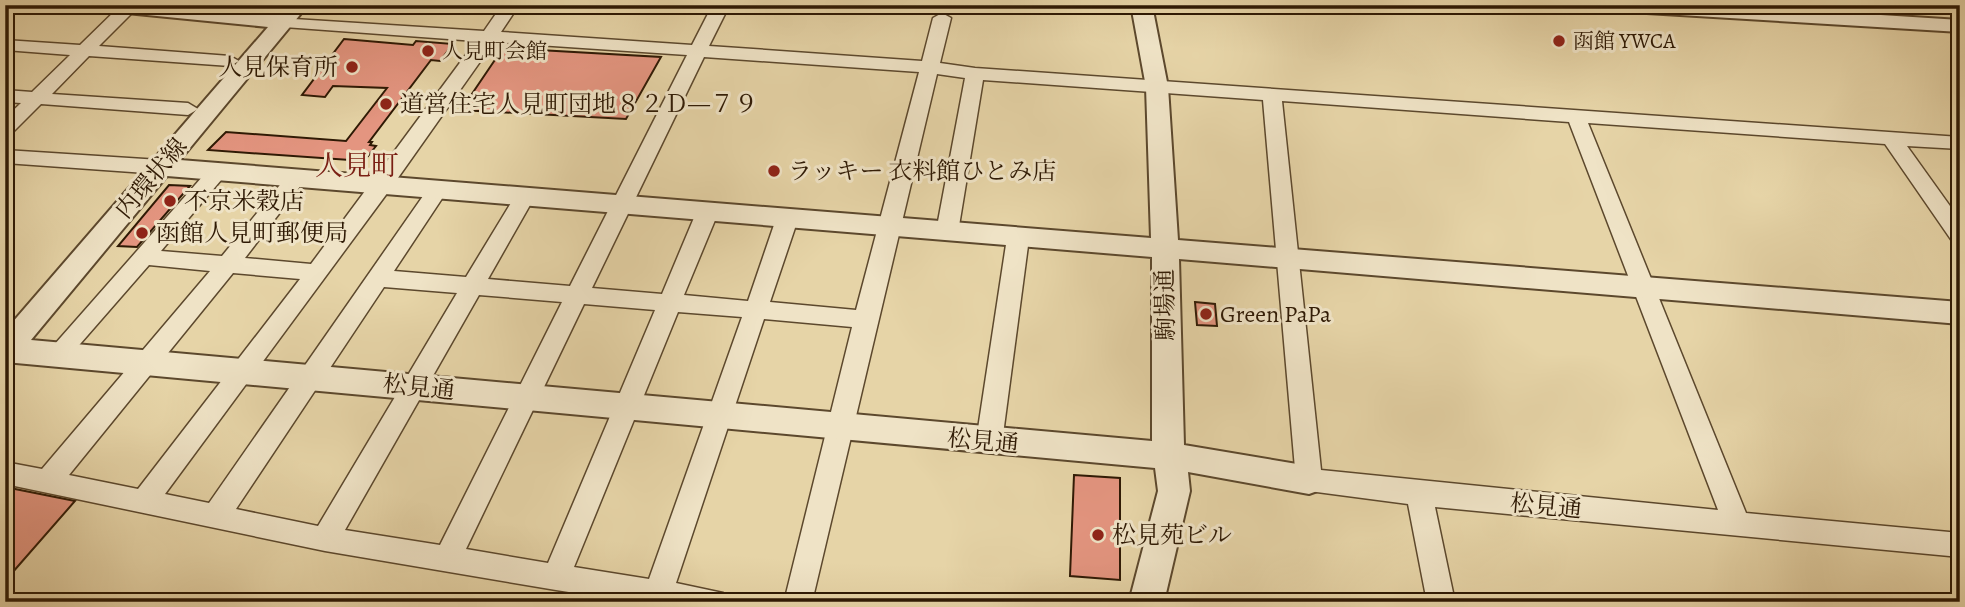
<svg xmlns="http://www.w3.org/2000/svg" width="1965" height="607" viewBox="0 0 1965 607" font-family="Alegreya,'Noto Serif JP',serif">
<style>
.building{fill:#e49580;stroke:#2e1904;stroke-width:2}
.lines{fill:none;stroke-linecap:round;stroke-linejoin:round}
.minor-casing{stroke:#5c482d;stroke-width:3}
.tertiary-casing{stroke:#5c482d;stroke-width:4}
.minor{fill:#efe3c6;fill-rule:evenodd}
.tertiary{fill:#efe3c6;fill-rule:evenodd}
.poi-dot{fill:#8f2418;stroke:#efe3c6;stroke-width:2.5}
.labels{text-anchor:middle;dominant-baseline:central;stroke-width:6;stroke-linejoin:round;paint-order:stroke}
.far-poi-label{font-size:21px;fill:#2e1904;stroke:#efe3c6;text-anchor:start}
.poi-label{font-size:24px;fill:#2e1904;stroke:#efe3c6;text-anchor:start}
.street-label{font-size:24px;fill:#2e1904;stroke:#efe3c6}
.quarter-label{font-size:28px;fill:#7a1f14;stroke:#efe3c6}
</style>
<rect width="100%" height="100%" fill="#e6d4a7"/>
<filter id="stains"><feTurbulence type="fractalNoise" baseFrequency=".00286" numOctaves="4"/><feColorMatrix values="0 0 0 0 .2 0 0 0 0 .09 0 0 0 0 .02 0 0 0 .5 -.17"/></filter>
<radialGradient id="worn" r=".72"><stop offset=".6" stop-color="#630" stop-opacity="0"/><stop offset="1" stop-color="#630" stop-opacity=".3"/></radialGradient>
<g class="building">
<path d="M344,39L413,45L416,41L453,44L440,61L431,60L369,142H372L370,145L376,146L364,161L208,150L226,132L346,141L387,88L333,86L325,97L302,95Z"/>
<path d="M503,48L661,57L626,119L461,110Z"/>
<path d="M169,185L190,186L137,247L118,246Z"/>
<path d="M1195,302L1215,304L1217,326L1197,325Z"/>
<path d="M1074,475L1120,478V580L1070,576Z"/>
<path d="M5,487L75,501L5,581Z"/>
</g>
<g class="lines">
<defs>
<g id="minor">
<path d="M121,5L138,7L99,46L230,56L239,61L230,66L89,56L52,94L188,103L198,109L188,115L41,104L12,133L5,135V118L21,103L5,102V90L32,92L70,55L5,50V40L80,45Z"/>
<path d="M502,5H519L501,32L692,45L712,6L720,5L727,10L709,46L922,61L933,18L942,13L951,18L940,63L975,68L1960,137V149L1907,146L1960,220V243L1952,241L1885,144L1588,123L1746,513L1960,533V557L1435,507L1455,602H1427L1408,504L1309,491L1300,488L1296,480L1263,100L983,80L958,232L955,237H939L936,232L965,78L937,74L812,602H784L852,327L764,319L676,583L723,593L727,602H632L556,590L325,551L5,484V462L42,469L210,271L149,265L67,359L59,362L51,359L47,353L210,168H224L227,173L161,251L222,256L288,175L295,173L305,180L245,258L311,264L476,41L284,27L278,26L275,22L278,18L484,31ZM494,42L687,55L570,286L488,279L534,198L524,191L517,193L466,277L394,271L447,191L437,184L430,186L209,503L165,494L388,192ZM704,57L919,72L856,310L770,302L798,219L794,214H780L776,219L748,301L684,295L718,213L714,208H700L696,213L662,294L592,288ZM1282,101L1569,122L1718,510L1321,470ZM233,273L300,279L138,489L69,475ZM384,287L457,293L318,526L236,509ZM479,295L562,302L440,545L345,530ZM584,304L655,310L548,563L466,549ZM678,312L742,317L649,579L574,567Z"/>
<path d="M5,150L160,160L170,167L160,174L5,163Z"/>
<path d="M1018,230L1026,233L1029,238L1002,442L998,449L989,453L980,449L976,442L1007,238L1010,233Z"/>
</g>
<g id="tertiary">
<path d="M96,5H175L278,15L287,5H308L180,160L1151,238L1146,87L1131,5H1152L1168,87L1178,240L1960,302V324L1179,259L1184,445L1309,466L1320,470L1325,480L1320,490L1309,494L1188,472L1190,491L1164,602H1129L1158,491L1155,468L5,362V331L268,27L106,11ZM167,176L1152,257V441L31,340Z"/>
<path d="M1603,5H1722L1960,20V32L1613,11Z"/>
</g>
</defs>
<use href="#minor" class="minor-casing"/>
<use href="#tertiary" class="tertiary-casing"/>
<use href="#minor" class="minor"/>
<use href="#tertiary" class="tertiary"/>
</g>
<g class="poi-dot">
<circle cx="1559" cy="41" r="7"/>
<circle cx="428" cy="51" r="7"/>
<circle cx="352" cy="67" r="7"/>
<circle cx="386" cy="104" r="7"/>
<circle cx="774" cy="171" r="7"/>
<circle cx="170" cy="201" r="7"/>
<circle cx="142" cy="233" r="7"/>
<circle cx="1206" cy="314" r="7"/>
<circle cx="1098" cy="535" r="7"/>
</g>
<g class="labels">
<g class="far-poi-label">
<text x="1573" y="41">函館 YWCA</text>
<text x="442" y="51">人見町会館</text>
</g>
<g class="poi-label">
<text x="338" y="67" text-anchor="end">人見保育所</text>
<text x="400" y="104">道営住宅人見町団地８２Ｄ―７９</text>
<text x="788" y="171">ラッキー 衣料館ひとみ店</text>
<text x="184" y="201">不京米穀店</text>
<text x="156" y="233">函館人見町郵便局</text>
<text x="1220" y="314">Green PaPa</text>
<text x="1112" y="535">松見苑ビル</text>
</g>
<g class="street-label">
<text transform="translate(151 178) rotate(-50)">内環状線</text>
<text transform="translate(1165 305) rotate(-91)">駒場通</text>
<text transform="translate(419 387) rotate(6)">松見通</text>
<text transform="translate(983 441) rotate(5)">松見通</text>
<text transform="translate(1546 506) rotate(5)">松見通</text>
</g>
<g class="quarter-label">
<text x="357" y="166">人見町</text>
</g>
</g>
<rect width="1965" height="607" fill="none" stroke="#e6d4a7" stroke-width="28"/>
<rect x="7" y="7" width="1951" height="593" fill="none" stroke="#2e1904" stroke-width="3.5"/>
<rect x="14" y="14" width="1937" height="579" fill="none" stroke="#2e1904" stroke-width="2"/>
<rect width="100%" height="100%" filter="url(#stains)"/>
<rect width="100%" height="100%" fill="url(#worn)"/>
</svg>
